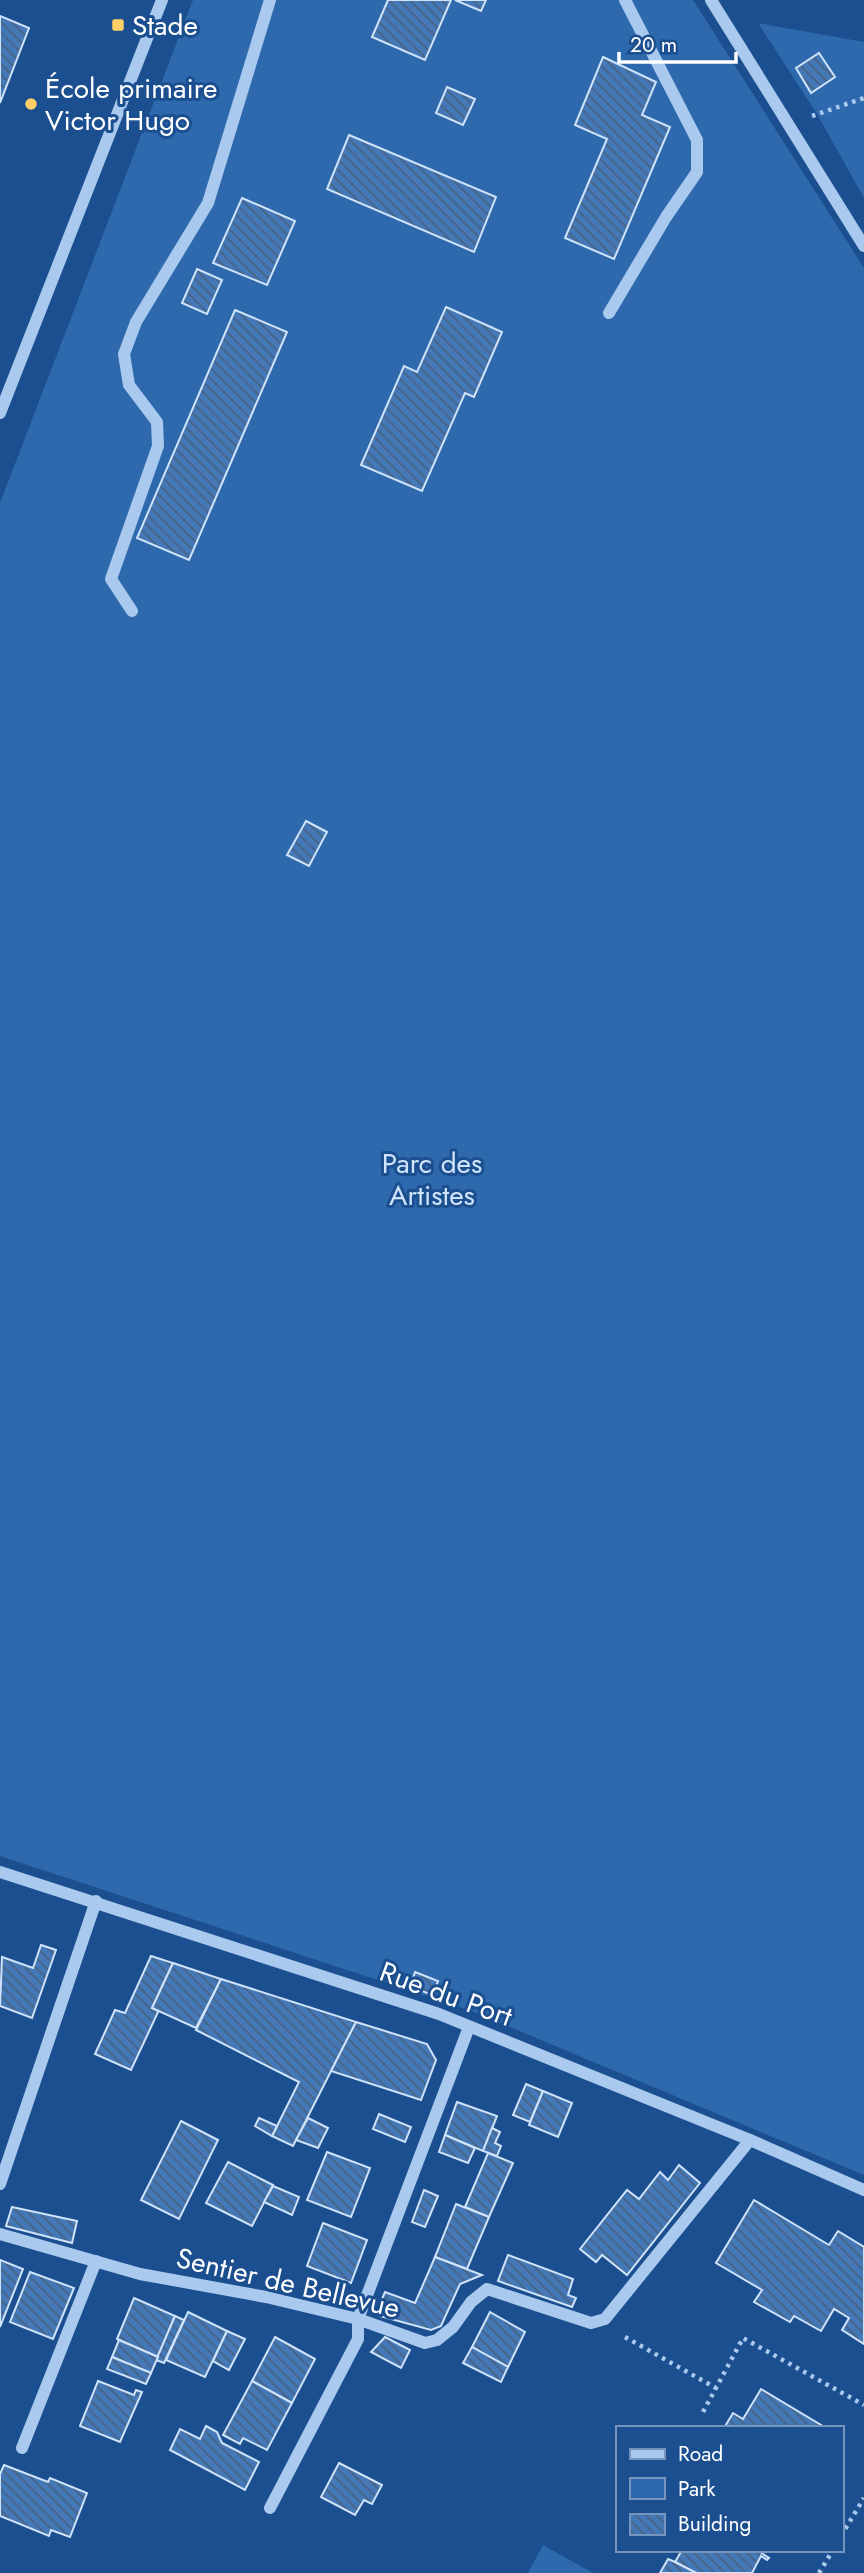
<svg xmlns="http://www.w3.org/2000/svg" width="864" height="2573" viewBox="0 0 864 2573" font-family="Jost,sans-serif">
<style>
.green{fill:#2e69ad}
.building{fill:url(#building-back-hatch);stroke:#cfe3fa;stroke-width:2}
.lines{fill:none;stroke-linecap:round;stroke-linejoin:round}
.path{stroke:#a9c9ee;stroke-width:4.5;stroke-dasharray:3.5 5;stroke-linecap:butt}
.minor{stroke:#a9c9ee;stroke-width:12}
.poi-dot{fill:#ffd166;stroke:#1b4f8f;stroke-width:2.5}
.labels{text-anchor:middle;dominant-baseline:central;stroke-width:6;stroke-linejoin:round;paint-order:stroke}
.poi-label{font-size:28px;fill:#fff;stroke:#1b4f8f;text-anchor:start}
.park-label{font-size:28px;fill:#cfe3fa;stroke:#1b4f8f}
.street-label{font-size:28px;fill:#fff;stroke:#1b4f8f}
</style>
<defs>
<pattern id="building-back-hatch" width="6" height="6" patternUnits="userSpaceOnUse" patternTransform="scale(1.75)"><rect width="6" height="6" fill="#4478b7"/><path d="M-1 5l2 2M0 0l6 6M5-1l2 2" fill="none" stroke="#486282"/></pattern>
</defs>
<rect width="100%" height="100%" fill="#1b4f8f"/>
<g class="green">
<path d="M193,0H693L864,268V2175L469,2010L0,1856V503Z"/>
<path d="M758,23L864,42V198L817,114Z"/>
<path d="M543,2545L593,2573H528Z"/>
</g>
<g class="building">
<path d="M388,0H451L425,60L372,37Z"/>
<path d="M455,0H486L481,11Z"/>
<path d="M0,16L29,28L0,103Z"/>
<path d="M819,53L835,77L811,93L796,68Z"/>
<path d="M603,57L656,82L642,115L670,127L614,259L565,238L607,139L575,125Z"/>
<path d="M447,87L475,99L463,125L436,113Z"/>
<path d="M349,135L496,197L474,252L327,189Z"/>
<path d="M242,198L295,221L267,285L213,263Z"/>
<path d="M197,269L222,280L207,314L182,303Z"/>
<path d="M446,307L502,332L474,397L465,393L422,491L361,465L404,366L417,372Z"/>
<path d="M235,310L287,332L189,560L137,538Z"/>
<path d="M306,821L327,832L309,866L287,855Z"/>
<path d="M41,1945L56,1950L32,2018L0,2006L2,1957L33,1968Z"/>
<path d="M151,1956L173,1963L152,2008L159,2010L131,2070L95,2054L115,2010L125,2013Z"/>
<path d="M173,1963L221,1979L196,2028L152,2008Z"/>
<path d="M415,1972L438,1981L433,1995L410,1987Z"/>
<path d="M221,1979L356,2022L293,2146L272,2136L299,2082L196,2030Z"/>
<path d="M356,2022L427,2044L436,2060L421,2100L331,2071Z"/>
<path d="M526,2084L543,2091L530,2122L513,2115Z"/>
<path d="M543,2091L572,2103L558,2137L529,2125Z"/>
<path d="M457,2102L497,2116L483,2151L445,2135Z"/>
<path d="M379,2114L411,2127L405,2142L373,2129Z"/>
<path d="M259,2118L277,2126L272,2136L255,2126Z"/>
<path d="M308,2118L328,2128L318,2148L296,2140Z"/>
<path d="M181,2121L218,2140L179,2219L141,2200Z"/>
<path d="M492,2128L500,2132L495,2143L501,2146L497,2156L483,2151Z"/>
<path d="M445,2135L475,2148L468,2163L439,2152Z"/>
<path d="M327,2152L370,2168L351,2217L307,2200Z"/>
<path d="M488,2153L513,2163L489,2217L465,2207Z"/>
<path d="M228,2162L273,2185L252,2226L206,2203Z"/>
<path d="M679,2165L700,2183L627,2275L602,2255L596,2262L580,2249L627,2190L639,2199L660,2172L668,2180Z"/>
<path d="M273,2186L299,2197L292,2215L264,2202Z"/>
<path d="M424,2190L438,2196L425,2227L412,2222Z"/>
<path d="M754,2200L829,2245L838,2231L864,2247V2344L842,2330L849,2318L834,2309L821,2331L794,2316L790,2322L754,2302L762,2290L716,2263Z"/>
<path d="M456,2204L489,2217L467,2269L435,2257Z"/>
<path d="M12,2207L77,2221L72,2243L6,2226Z"/>
<path d="M323,2223L367,2240L351,2283L307,2266Z"/>
<path d="M508,2255L573,2279L568,2295L576,2298L572,2307L498,2281Z"/>
<path d="M435,2257L482,2275L460,2284L441,2326L431,2330L380,2316V2304L385,2292L415,2303Z"/>
<path d="M0,2260L23,2269L0,2327Z"/>
<path d="M30,2272L74,2288L53,2339L10,2322Z"/>
<path d="M134,2298L175,2316L158,2357L117,2339Z"/>
<path d="M188,2312L227,2331L205,2377L166,2360Z"/>
<path d="M490,2312L525,2332L508,2367L472,2347Z"/>
<path d="M175,2316L184,2320L164,2363L156,2360Z"/>
<path d="M227,2331L245,2339L229,2370L213,2361Z"/>
<path d="M275,2337L315,2359L292,2403L252,2381Z"/>
<path d="M385,2337L410,2350L401,2368L371,2352Z"/>
<path d="M119,2340L158,2357L151,2373L112,2357Z"/>
<path d="M472,2347L508,2367L501,2382L463,2363Z"/>
<path d="M112,2357L151,2373L146,2384L107,2369Z"/>
<path d="M98,2381L134,2395L136,2390L142,2392L120,2442L80,2426Z"/>
<path d="M252,2381L292,2403L267,2450L243,2438L240,2444L223,2435Z"/>
<path d="M761,2389L826,2428H724L733,2413L743,2419Z"/>
<path d="M206,2426L217,2432L222,2443L259,2462L245,2490L170,2450L180,2429L200,2439Z"/>
<path d="M339,2463L382,2485L372,2504L364,2500L355,2515L321,2497Z"/>
<path d="M4,2465L48,2482L50,2478L87,2493L70,2537L51,2530L49,2536L0,2516V2474Z"/>
<path d="M682,2550H757L769,2558L767,2560L761,2556L752,2573H696L675,2562Z"/>
<path d="M668,2559L675,2562L696,2573H660Z"/>
</g>
<g class="lines">
<g class="path">
<path d="M812,116L864,98"/>
<path d="M625,2337L716,2388"/>
<path d="M703,2412L743,2338L864,2405"/>
<path d="M841,2536L864,2498"/>
<path d="M819,2573L833,2550"/>
</g>
<g class="minor">
<path d="M711,0L864,246"/>
<path d="M609,313L666,217L697,172V140L625,0"/>
<path d="M0,413L162,0"/>
<path d="M132,611L111,579L158,446L157,422L129,385L124,354L136,322L208,203L270,0"/>
<path d="M0,1872L439,2014L750,2140L864,2190"/>
<path d="M0,2184L96,1901"/>
<path d="M0,2234L140,2274L266,2297L358,2319L425,2343L437,2340L453,2327L471,2302L487,2289L591,2323L605,2319L750,2140"/>
<path d="M22,2448L96,2261"/>
<path d="M270,2508L358,2339V2319L469,2027"/>
</g>
</g>
<g class="poi-dot">
<rect x="111" y="18" width="14" height="14" rx="3.5"/>
<circle cx="31" cy="104" r="7"/>
</g>
<g class="labels">
<g class="poi-label">
<text x="132" y="25">Stade</text>
<text x="45" y="88">École primaire<tspan x="45" dy="32">Victor Hugo</tspan></text>
</g>
<g class="park-label">
<text x="432" y="1163">Parc des<tspan x="432" dy="32">Artistes</tspan></text>
</g>
<g class="street-label">
<text transform="translate(446 1994) rotate(20)">Rue du Port</text>
<text transform="translate(288 2283) rotate(13)">Sentier de Bellevue</text>
</g>
</g>
<rect x="616" y="2426" width="228" height="126" fill="#1b4f8f" stroke="#7695bc" stroke-width="2"/>
<rect x="630" y="2449" width="35" height="10" fill="#a9c9ee" stroke="#7695bc" stroke-width="2"/>
<text x="678" y="2461" font-size="21" fill="#ffffff">Road</text>
<rect x="630" y="2478" width="35" height="21" fill="#2e69ad" stroke="#7695bc" stroke-width="2"/>
<text x="678" y="2496" font-size="21" fill="#ffffff">Park</text>
<rect x="630" y="2514" width="35" height="21" fill="url(#building-back-hatch)" stroke="#7695bc" stroke-width="2"/>
<text x="678" y="2531" font-size="21" fill="#ffffff">Building</text>
<path d="M619 52v10h117v-10" fill="none" stroke="#ffffff" stroke-width="3.5"/>
<text x="630" y="52" font-size="21" fill="#ffffff" stroke="#1b4f8f" stroke-width="5" paint-order="stroke">20 m</text>
</svg>
